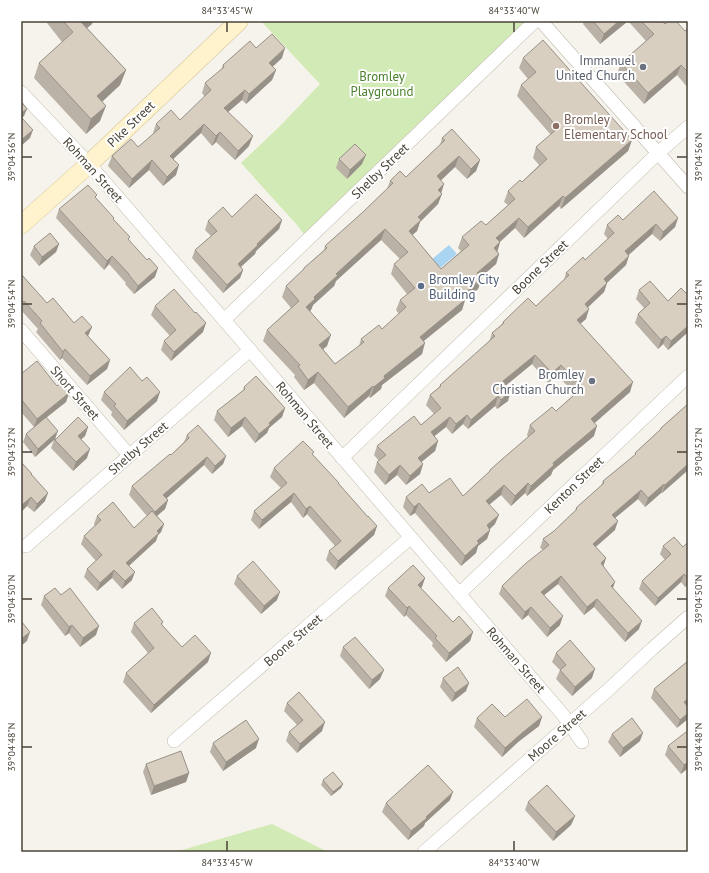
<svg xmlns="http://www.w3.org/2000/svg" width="709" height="873" viewBox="0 0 709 873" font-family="'PT Sans',sans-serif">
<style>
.green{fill:#d2eab5}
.water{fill:#a9d4f2}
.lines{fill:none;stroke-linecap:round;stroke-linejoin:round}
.street-casing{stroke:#c2bbae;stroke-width:14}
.secondary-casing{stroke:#d6c79b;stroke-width:19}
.street{stroke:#fff;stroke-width:13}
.secondary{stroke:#fff3cd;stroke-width:18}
.wall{fill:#bab2a6;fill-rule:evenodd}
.shaded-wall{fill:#979187}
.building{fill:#d8cfc1;stroke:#979187;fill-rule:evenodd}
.ticks{fill:none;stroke:#4b4439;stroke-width:1.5}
.worship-dot{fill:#6b7280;stroke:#fff;stroke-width:1.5}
.education-dot{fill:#8d6e63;stroke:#fff;stroke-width:1.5}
.service-dot{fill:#5c6f8a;stroke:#fff;stroke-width:1.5}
.labels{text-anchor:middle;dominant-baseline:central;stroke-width:4;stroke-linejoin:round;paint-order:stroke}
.worship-label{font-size:13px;fill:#5b616d;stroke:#fff;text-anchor:end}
.park-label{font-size:13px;fill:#4a7f2a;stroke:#fff}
.education-label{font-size:13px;fill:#785e54;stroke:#fff;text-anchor:start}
.street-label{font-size:13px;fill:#4b4439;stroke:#fff}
.service-label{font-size:13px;fill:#4e5e75;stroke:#fff;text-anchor:start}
.neatline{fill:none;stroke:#4b4439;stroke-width:1.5}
.ticks-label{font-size:10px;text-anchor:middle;fill:#4b4439}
</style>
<rect width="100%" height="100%" fill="#f6f3ec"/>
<g class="green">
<path d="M261,21H535L308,240L297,225L241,163L282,124L320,84Z"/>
<path d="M272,824L328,852H175Z"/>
</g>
<path class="water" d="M449,245L457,254L439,269L431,260Z"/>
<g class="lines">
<defs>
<g id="street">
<path d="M541,21L688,187"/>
<path d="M21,92L89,164L250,350L564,716L582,742"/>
<path d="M224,320L535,21"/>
<path d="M21,330L129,455"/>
<path d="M342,458L658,153L688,127"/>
<path d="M26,546L250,350"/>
<path d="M459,594L688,376"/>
<path d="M174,741L410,538"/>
<path d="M424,852L607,691L652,649L688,617"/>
</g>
<path id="secondary" d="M21,225L89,164L239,21"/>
</defs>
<use href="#street" class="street-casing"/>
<use href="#secondary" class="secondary-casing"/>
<use href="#street" class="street"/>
<use href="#secondary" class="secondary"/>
</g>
<g class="wall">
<path d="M48,21H93L92,24L87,28L126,70L120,85L102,102L100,121L86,134L34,78L39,63L62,42L47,23Z"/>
<path d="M584,21H662L665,24L685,31L688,29V88L677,75L644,104L617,74L621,63L646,41L628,21L600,44L583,24Z"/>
<path d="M256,48L282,58L272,66L276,70L272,80L246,104L242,100L228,112L249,146L235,160L216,142L212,146L201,133L173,159L176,175L163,186L149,170L129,188L108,166L112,156L138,147L154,134L153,133L156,124L180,120L205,97L202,93L205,83L221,70L223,65Z"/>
<path d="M523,58L632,140L628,151L561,209L559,206L524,238L515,228L500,242L497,251L499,254L496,264L481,277L482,278L478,289L465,300L462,310L424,341L422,354L382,385L381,389L370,398L369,396L344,418L314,383L304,390L294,377L295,375L263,341L267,330L291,308L282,297L286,286L303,270L304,268L324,250L325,246L363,212L387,189L390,181L406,177L440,145L442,138L480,160L476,171L467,179L455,167L441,180V193L438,204L420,222L417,231L412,235L441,269L461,251L458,248L462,237L486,225L508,205L504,202L508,191L522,182L539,165L533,158L536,147L551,135L517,96L521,85L528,79L519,68ZM381,240L400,259L394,264L391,274L407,294L400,300L396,310L399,314L382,329L361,339L359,346L335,364L323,349L327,346L310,311L311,310L313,305L334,286L336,281Z"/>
<path d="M339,159L362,164L347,179L336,168Z"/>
<path d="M96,198L129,240L155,277L134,294L125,284L126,283L109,264L104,270L56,218L59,209Z"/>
<path d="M232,217L282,220L279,229L256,251L255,254L241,267L243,270L240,278L223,293L192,258L195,250L211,236L205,230L208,221Z"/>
<path d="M678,218L675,227L660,241L652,234L628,255L626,265L607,283L604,292L588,307L586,319L580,324L630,392L594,423V436L553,470L551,475L527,496L525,493L511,506L501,495L489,504L495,524L490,529V530L487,539L478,546L476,553L461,566L415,513L410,516L403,507L406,497L429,493L463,496L489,472L490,470L528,437L527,435L530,425L556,411L575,394L557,375L548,383L532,364L506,385L508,401L497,409L495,406L468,429L463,424L452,434L446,427L434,436L438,441L435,451L421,462L423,464L420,474L406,485L397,475L385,485L374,472L377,462L379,461L374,455L377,446L421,425L434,414L426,405L430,395L439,387L440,385L489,342L492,333L502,324L503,322L536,306L564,280L566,273L585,260L608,239L604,234L607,225L623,220Z"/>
<path d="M59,244L56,252L39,266L30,255L34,246Z"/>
<path d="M21,274L47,303L74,323L92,327L88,336L110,360L107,369L87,385L62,358L60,360L36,332L38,329L21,310Z"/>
<path d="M639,290L668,301L686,293L688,291V334L687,333L668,350L663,344L658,349L635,323L638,314L644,308L636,299Z"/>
<path d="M155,306L203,332L171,361L161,350L164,341L170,336L151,315Z"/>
<path d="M21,374L57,386L69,393L66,402L46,418L56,439L88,427L85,436L81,439L87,458L73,471L51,448L54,440L35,457L23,442L26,434L34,427L21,412Z"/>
<path d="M244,387L285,408L282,417L269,428L267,433L255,443L242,426L228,437L214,420L217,411L243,391Z"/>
<path d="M104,392L157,401L124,430L111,415L112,412L101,400Z"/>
<path d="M688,404V472L687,471L662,493H661L645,507L638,499L615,518V530L595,547L606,558L603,567L613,588L639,629L625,642L594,607L584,615L558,584L544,595L560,625L547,637L528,615L522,620L499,594L502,586L543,550L540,548L543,539L554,531L575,511L576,508L601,486L603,481L635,455V453L659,431L661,428Z"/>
<path d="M187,435L226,456L223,464L212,474L204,465L166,499L168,500L165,509L157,516L164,524L161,532L158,535L156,541L129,566L132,580L122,589L112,578L97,591L84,577L87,569L96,561L81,544L84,536L95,526L94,524L97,516L134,528L147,516L129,495L132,486L171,455L184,442Z"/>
<path d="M313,455L368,517L377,526L374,535L335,570L326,560L329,551L335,546L307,514L303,518L291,502L259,529L251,520L254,511L281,488L270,477L274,468Z"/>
<path d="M21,462L32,474L31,475L45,501L34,512L27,506L21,512Z"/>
<path d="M688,542V584L685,587L681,582L655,606L639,589L642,581L665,560L660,554L663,546L683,547Z"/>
<path d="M237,576L277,600L261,614L234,584Z"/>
<path d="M425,578L421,588L453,622L473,632L470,641L446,662L432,646L433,643L406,615L404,617L385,596L388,588Z"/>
<path d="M44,596L96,635L80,647L69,633L65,636L41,605Z"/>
<path d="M163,622L162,625L182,647L208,662L151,713L123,682L126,673L148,653L131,632L134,623Z"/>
<path d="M343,647L380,679L369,689L340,656Z"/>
<path d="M556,653L592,678L572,696L556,679L560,670L552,662Z"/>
<path d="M688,661V705L687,706L677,728L651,698L654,689Z"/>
<path d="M443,678L466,691L452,702L440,687Z"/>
<path d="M287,703L322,731L297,753L286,741L289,732L297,725L284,711Z"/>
<path d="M505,717H542L539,726L518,742L502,757L474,727L477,718Z"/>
<path d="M612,734L640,741L620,757L608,742Z"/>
<path d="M213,743L256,748L223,771L210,752Z"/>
<path d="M668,746L688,768L681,774L665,755Z"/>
<path d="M146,764L189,773L186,782L151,795L143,772Z"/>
<path d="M323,780L343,784L341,788L331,796L321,785Z"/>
<path d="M450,800L425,823L424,826L408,840L382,812L386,803Z"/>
<path d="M528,802L575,816L571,825L553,841L525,810Z"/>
</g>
<g class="shaded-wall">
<path d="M83,21H93L92,24L76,37L81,22Z"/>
<path d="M619,21H628L600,44L604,34Z"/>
<path d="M285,48L282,58L266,73L269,63Z"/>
<path d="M681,65L677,75L644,104L648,93Z"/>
<path d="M126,70L120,85L92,111L97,96Z"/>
<path d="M276,70L272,80L246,104L249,94Z"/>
<path d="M245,90L242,100L221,118L224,108Z"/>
<path d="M106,106L100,121L86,134L91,119Z"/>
<path d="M27,109L24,116L21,119V113Z"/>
<path d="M204,124L201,133L167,165L170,156Z"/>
<path d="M33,130L30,138L21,146V140Z"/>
<path d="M220,132L216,142L212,146L216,136Z"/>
<path d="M253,136L249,146L235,160L238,151Z"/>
<path d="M632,140L628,151L561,209L565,198Z"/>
<path d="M366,155L362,164L347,179L350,170Z"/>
<path d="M459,156L455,167L434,187L437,176Z"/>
<path d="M152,160L149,170L129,188L132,179Z"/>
<path d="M480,160L476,171L467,179L471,169Z"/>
<path d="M179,165L176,175L163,186L167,177Z"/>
<path d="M444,184L441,194L438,190Z"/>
<path d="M442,194L438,204L420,222L417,231L405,242L409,231L418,217Z"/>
<path d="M563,196L559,206L524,238L528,227Z"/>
<path d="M519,218L515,228L493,248L496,238Z"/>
<path d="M678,218L675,227L660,241L663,232Z"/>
<path d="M282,220L279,229L256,251L255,254L235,272L238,264Z"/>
<path d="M656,224L652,234L622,261L625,251Z"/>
<path d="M385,229L381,240L336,281L334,286L313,305L311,310L303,318L306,307L314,297L336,274Z"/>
<path d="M500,242L497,253L494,248Z"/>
<path d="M59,244L56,252L39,266L42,257Z"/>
<path d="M499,254L496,264L473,284L477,273Z"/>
<path d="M112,256L109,264L104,270L107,261Z"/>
<path d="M629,256L626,265L600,289L604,279Z"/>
<path d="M158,268L155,277L134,294L138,286Z"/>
<path d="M243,270L240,278L223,293L227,285Z"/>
<path d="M482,278L478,289L465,300L462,310L416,347L420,337L463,295Z"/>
<path d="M607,283L604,292L581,314L585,304Z"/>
<path d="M589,309L586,319L573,330L577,320Z"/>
<path d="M206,323L203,332L171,361L174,352Z"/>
<path d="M688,326V330L687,333L668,350L671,341Z"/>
<path d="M92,327L88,336L82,341L85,333Z"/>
<path d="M331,335L327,346L315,356L319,345Z"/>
<path d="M666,336L663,344L658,349L661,340Z"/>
<path d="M425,343L422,354L382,385L381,389L370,398L374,387L384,376Z"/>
<path d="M65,349L62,358L60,360L63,352Z"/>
<path d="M535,355L532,364L499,391L503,381Z"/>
<path d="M110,360L107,369L87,385L90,376Z"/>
<path d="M561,365L557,375L548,383L552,373Z"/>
<path d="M318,372L314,383L304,390L308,380Z"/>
<path d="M633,382L630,392L588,429L591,419Z"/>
<path d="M373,386L369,396L344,418L348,407Z"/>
<path d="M511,391L508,401L497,409L501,400Z"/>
<path d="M160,392L157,401L124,430L127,421Z"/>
<path d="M69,393L66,402L34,427L37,419Z"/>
<path d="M498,396L495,406L468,429L471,420Z"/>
<path d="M285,408L282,417L269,428L267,433L255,443L259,434L269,423Z"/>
<path d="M467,415L463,424L452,434L456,424Z"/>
<path d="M245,417L242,426L228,437L231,428Z"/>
<path d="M450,417L446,427L427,442L431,432Z"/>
<path d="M597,426L594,436L553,470L551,475L527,496L531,486L553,463Z"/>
<path d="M88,427L85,436L75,445L78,436Z"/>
<path d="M58,431L55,439L35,457L38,449Z"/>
<path d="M438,441L435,451L414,468L418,458Z"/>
<path d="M90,449L87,458L73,471L76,462Z"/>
<path d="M226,456L223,464L212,474L215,466Z"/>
<path d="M207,457L204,465L160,504L163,495Z"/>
<path d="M423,464L420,474L406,485L410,476Z"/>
<path d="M688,464V468L687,471L662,493L665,485Z"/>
<path d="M400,465L397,475L385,485L389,475Z"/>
<path d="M528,483L525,493L511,506L515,496Z"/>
<path d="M664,484L661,493L645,507L648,498Z"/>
<path d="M504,485L501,495L483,510L486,501Z"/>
<path d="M641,490L638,499L609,523L612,515Z"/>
<path d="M48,493L45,501L34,512L37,504Z"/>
<path d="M294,493L291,502L259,529L262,520Z"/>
<path d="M31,497L27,506L21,512V506Z"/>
<path d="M168,500L165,509L152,520L155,512Z"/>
<path d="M419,503L415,513L410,516L414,507Z"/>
<path d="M310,506L307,514L303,518L306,509Z"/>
<path d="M499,515L495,524L483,535L487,525Z"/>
<path d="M618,521L615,530L590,552L593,544Z"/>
<path d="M164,524L161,532L158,535L156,541L123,571L126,563L157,531Z"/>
<path d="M377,526L374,535L335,570L338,561Z"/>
<path d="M490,530L487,539L478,546L476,553L461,566L465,556L477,541Z"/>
<path d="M606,558L603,567L601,563Z"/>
<path d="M114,570L112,578L97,591L100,583Z"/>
<path d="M135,572L132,580L122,589L125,581Z"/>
<path d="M684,574L681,582L655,606L658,598Z"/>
<path d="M561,576L558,584L538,600L541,592Z"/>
<path d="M425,578L422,587L415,593L418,585Z"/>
<path d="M688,578V584L685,587Z"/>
<path d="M615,582L612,591L611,586Z"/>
<path d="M280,592L277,600L261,614L264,606Z"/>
<path d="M597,599L594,607L584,615L587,607Z"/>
<path d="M409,606L406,615L404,617L407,608Z"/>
<path d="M531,607L528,615L522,620L525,612Z"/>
<path d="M563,616L560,625L547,637L550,628Z"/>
<path d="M642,621L639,629L625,642L628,633Z"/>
<path d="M72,625L69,633L65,636L69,627Z"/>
<path d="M99,626L96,635L80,647L83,638Z"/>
<path d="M30,632L27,641L21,646V639Z"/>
<path d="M473,632L470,641L446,662L449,653Z"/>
<path d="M211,653L208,662L151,713L154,705Z"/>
<path d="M595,669L592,678L572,696L575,687Z"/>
<path d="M384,670L380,679L369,689L372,680Z"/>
<path d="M469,683L466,691L452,702L455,693Z"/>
<path d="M688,699V705L681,711L684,702Z"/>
<path d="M688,713V719L677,728L680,720Z"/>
<path d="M542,717L539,726L518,742L502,757L505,748L522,733Z"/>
<path d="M325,722L322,731L297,753L300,744Z"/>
<path d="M643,733L640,741L620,757L623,748Z"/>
<path d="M259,739L256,748L223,771L226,762Z"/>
<path d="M688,762V768L681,774L684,765Z"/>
<path d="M189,773L186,782L151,795L154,786Z"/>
<path d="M343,784L341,788L331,796L333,792Z"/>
<path d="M453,792L450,800L425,823L424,826L408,840L411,831L426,817Z"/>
<path d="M575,816L571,825L553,841L556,832Z"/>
</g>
<g class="building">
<path d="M63,21H83L81,22L126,70L97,96L106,106L91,119L39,63L73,32Z"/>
<path d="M593,21H619L604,34Z"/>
<path d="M641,21H662L665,24L669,21H676L685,31L688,29V72L681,65L648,93L621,63L654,34Z"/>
<path d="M272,34L285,48L269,63L276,70L249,94L245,90L224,108L253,136L238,151L220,132L216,136L204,124L170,156L179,165L167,177L152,160L132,179L112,156L131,139L138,147L160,128L156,124L171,110L180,120L211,90L205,83L224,67L223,65L250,41L256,48Z"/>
<path d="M543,40L632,140L565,198L563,196L528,227L519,218L496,238L500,242L494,248L499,254L477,273L482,278L463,295L466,299L420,337L425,343L384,376L385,378L374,387L373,386L348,407L318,372L308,380L298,366L300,365L267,330L299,301L286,286L304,269V268L327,248L325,246L363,212L393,183L390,181L400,171L406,177L445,140L442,138L452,129L480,160L471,169L459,156L437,176L444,184L438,190L442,194L418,217L421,220L409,231L441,269L469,245L462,237L481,221L486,225L515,199L508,191L520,180L522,182L547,159L536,147L558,128L521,85L536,72L523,58ZM385,229L408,252L394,264L415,288L400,300L406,307L382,329L379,325L361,339L364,342L335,364L319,345L331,335L306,307L315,299L314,297L338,275L336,274Z"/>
<path d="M21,101L27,109L21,113Z"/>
<path d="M21,117L33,130L21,140Z"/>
<path d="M355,144L366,155L350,170L339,159Z"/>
<path d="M88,185L97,195L95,197L114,218L113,219L130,237L128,239L147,260L149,258L158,268L138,286L129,275V274L112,256L107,261L59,209Z"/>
<path d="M654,191L678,218L663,232L656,224L625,251L629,256L604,279L607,283L585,304L589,309L577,320L633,382L591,419L597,426L553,463L554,465L531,486L528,483L515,496L504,485L486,501L499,515L487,525L490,530L477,541L479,543L465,556L419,503L414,507L406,497L422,484L429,493L450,478L463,496L490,471V470L500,461L535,431L530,425L552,407L556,411L582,388L561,365L552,373L535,355L503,381L511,391L501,400L498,396L471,420L467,415L456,424L450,417L431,432L438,441L418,458L423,464L410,476L400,465L389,475L377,462L386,455L377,446L414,416L421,425L441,408L430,395L441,386L440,385L495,336L492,333L504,323L503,322L528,298L536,306L569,275L566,273L583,257L585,260L614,233L607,225L618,215L623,220Z"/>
<path d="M256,194L282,220L257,244L258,245L238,264L243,270L227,285L195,250L217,231L208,221L223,207L232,217Z"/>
<path d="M50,233L59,244L42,257L34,246Z"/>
<path d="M21,274L47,303L53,298L74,323L82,316L92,327L85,333L110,360L90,376L65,349L63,352L40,323L42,321L24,301L23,302L21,299Z"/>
<path d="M650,281L668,301L681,288L686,293L688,291V326L671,341L666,336L661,340L638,314L650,303L639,290Z"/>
<path d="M174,289L195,313L196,312L206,323L174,352L164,341L176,330L155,306Z"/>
<path d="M37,361L57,386L61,383L69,393L37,419L21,399V374Z"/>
<path d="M130,367L142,381L147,377L160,392L127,421L114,406L116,404L104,392Z"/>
<path d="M256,376L285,408L269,423L270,425L259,434L245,417L231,428L217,411L245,389L244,387Z"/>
<path d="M688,404V464L665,485L664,484L648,498L641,490L612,515L618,521L593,544L606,558L601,563L615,582L611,586L642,621L628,633L597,599L587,607L561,576L541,592L563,616L550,628L531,607L525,612L502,586L525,564L549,545L543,539L554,531L577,509L576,508L604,483L603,481L636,454L635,453L661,429V428Z"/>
<path d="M46,417L58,431L38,449L26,434Z"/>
<path d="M78,417L88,427L78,436L90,449L76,462L55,440Z"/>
<path d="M198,425L226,456L215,466L207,457L163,495L168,500L155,512L132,486L170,454L171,455L189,438L187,435Z"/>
<path d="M303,441L314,452L312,454L339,483H338L368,517V516L377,526L338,561L329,551L341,541L310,506L306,509L294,493L262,520L254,511L287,483L274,468Z"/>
<path d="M21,462L32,474H31L48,493L37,504L31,497L21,506Z"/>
<path d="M113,502L134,528L152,511L164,524L157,531L159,533L126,563L135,572L125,581L114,570L100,583L87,569L102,555L84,536L101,520L97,516Z"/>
<path d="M674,537L683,547L688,542V578L684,574L658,598L642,581L671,554L663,546Z"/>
<path d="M253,561L280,592L264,606L237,576Z"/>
<path d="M413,565L425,578L418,585L453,622L459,616L473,632L449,653L435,638L437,636L409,606L407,608L388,588Z"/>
<path d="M55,588L61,595L70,588L99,626L83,638L72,625L69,627L44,596Z"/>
<path d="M152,608L163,622L161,624L182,647L195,635L211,653L154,705L126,673L154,648L134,623Z"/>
<path d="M21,621L30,632L21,639Z"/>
<path d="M355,637L384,670L372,680L343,647Z"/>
<path d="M570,640L595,669L575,687L560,670L566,665L556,653Z"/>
<path d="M688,661V699L684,702L688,707V713L680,720L654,689Z"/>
<path d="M458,667L469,683L455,693L443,678Z"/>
<path d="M299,692L325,722L300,744L289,732L303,720L287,703Z"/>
<path d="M527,699L542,717L522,733L505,748L477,718L492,704L505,717Z"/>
<path d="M632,718L643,733L623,748L612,734Z"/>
<path d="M246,720L259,739L226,762L213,743Z"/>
<path d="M686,732L688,735V762L684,765L668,746Z"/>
<path d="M181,751L189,773L154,786L146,764Z"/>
<path d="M428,765L453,792L426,817L427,818L411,831L386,803Z"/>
<path d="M333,772L343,784L333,792L323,780Z"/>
<path d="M547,785L575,816L556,832L528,802Z"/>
</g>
<path class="ticks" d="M227,22V32M514,22V32M22,157H32M677,157H687M22,304H32M677,304H687M22,452H32M677,452H687M22,599H32M677,599H687M22,747H32M677,747H687M227,841V851M514,841V851"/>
<g class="worship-dot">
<circle cx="643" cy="67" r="4"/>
<circle cx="592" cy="381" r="4"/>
</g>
<circle class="education-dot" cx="556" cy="126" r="4"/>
<circle class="service-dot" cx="421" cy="286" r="4"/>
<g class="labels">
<g class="worship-label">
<text x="635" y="60">Immanuel<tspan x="635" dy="15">United Church</tspan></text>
<text x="584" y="374">Bromley<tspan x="584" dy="15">Christian Church</tspan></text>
</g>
<g class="park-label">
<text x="382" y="76">Bromley<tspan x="382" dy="15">Playground</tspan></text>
</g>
<g class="education-label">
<text x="564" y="119">Bromley<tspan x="564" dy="15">Elementary School</tspan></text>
</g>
<g class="street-label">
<text transform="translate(131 124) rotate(-44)">Pike Street</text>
<text transform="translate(93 170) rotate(48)">Rohman Street</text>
<text transform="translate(380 171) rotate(-44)">Shelby Street</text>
<text transform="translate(540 267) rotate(-44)">Boone Street</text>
<text transform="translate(75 393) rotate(49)">Short Street</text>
<text transform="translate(305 415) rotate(50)">Rohman Street</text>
<text transform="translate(138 448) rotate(-41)">Shelby Street</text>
<text transform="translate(574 485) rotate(-44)">Kenton Street</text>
<text transform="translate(293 640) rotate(-41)">Boone Street</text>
<text transform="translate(516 660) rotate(49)">Rohman Street</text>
<text transform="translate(557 735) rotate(-41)">Moore Street</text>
</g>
<g class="service-label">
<text x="429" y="279">Bromley City<tspan x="429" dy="15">Building</tspan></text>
</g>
</g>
<rect width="709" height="873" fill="none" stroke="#ffffff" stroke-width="44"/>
<rect x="22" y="22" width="665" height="829" class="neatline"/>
<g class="ticks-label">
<text x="227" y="14">84°33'45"W</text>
<text x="514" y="14">84°33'40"W</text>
<text transform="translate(11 157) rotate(-90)" y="4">39°04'56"N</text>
<text transform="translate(698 157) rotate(-90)" y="4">39°04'56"N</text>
<text transform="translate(11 304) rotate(-90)" y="4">39°04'54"N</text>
<text transform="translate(698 304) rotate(-90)" y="4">39°04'54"N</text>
<text transform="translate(11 452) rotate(-90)" y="4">39°04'52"N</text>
<text transform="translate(698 452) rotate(-90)" y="4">39°04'52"N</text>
<text transform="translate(11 599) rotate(-90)" y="4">39°04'50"N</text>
<text transform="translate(698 599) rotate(-90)" y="4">39°04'50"N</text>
<text transform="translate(11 747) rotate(-90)" y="4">39°04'48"N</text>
<text transform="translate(698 747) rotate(-90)" y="4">39°04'48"N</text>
<text x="227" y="866">84°33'45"W</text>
<text x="514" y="866">84°33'40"W</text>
</g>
</svg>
